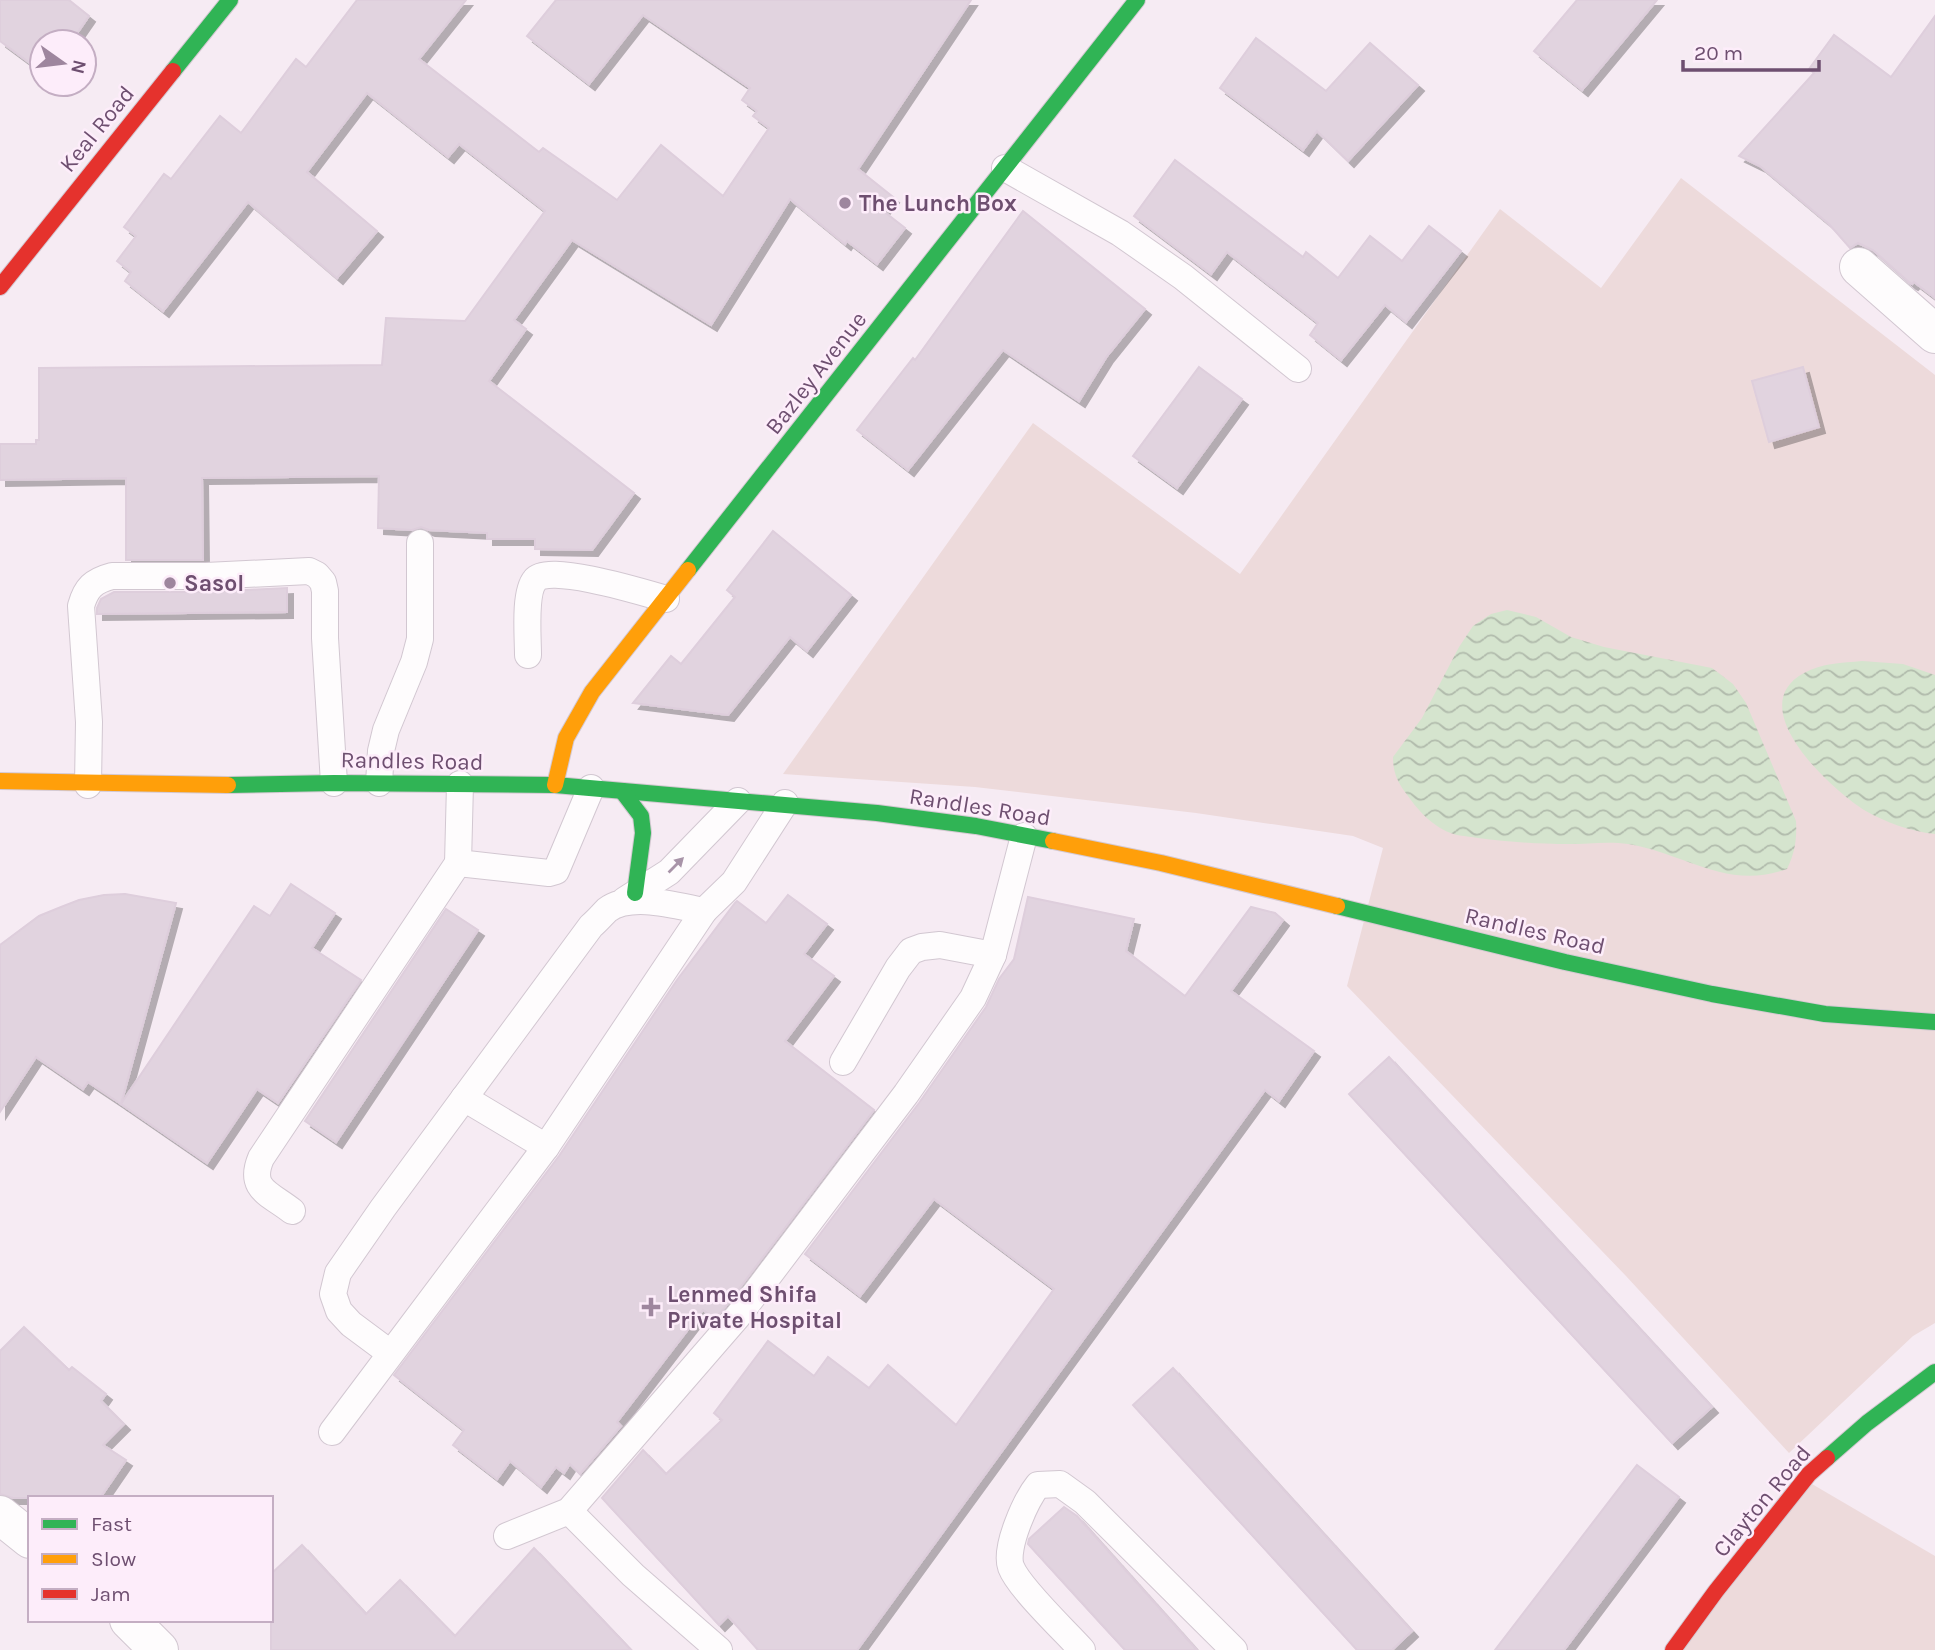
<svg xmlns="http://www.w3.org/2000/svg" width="1935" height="1650" viewBox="0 0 1935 1650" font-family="Karla,sans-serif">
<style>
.park{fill:#eddadb}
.water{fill:url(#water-waves)}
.building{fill:#e1d3df;stroke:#decedc;stroke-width:2;filter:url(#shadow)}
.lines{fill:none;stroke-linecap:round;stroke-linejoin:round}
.lane-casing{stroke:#d2c7d1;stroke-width:28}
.street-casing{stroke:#d2c7d1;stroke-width:40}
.fast-casing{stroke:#d4c9d2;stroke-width:18}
.slow-casing{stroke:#d4c9d2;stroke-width:18}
.jam-casing{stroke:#d4c9d2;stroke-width:18}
.lane{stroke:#fefcfd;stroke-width:26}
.street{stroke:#fefcfd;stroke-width:38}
.fast{stroke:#30b455;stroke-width:16}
.slow{stroke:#ff9f0a;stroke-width:16}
.jam{stroke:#e5322d;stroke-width:16}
.oneway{fill:#a894a8}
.poi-dot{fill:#9e869e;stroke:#fdedfa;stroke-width:2.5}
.labels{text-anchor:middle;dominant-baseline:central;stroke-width:5;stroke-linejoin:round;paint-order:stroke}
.street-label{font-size:23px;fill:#6e4f70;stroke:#fdedfa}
.poi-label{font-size:23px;font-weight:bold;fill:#6e4f70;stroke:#fdedfa;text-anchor:start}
</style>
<defs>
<pattern id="water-waves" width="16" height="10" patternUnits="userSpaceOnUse" patternTransform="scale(1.75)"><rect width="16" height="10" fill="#d5e4ce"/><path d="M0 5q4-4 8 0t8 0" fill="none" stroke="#b1bbac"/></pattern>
<filter id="shadow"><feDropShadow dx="6" dy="6" stdDeviation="0" flood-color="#0004"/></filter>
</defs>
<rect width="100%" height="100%" fill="#f6ebf3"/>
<g class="park">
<path d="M1681,178L1935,375V1323L1913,1336L1789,1453L1626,1276L1347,986L1383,848L1353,836L1196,813L975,787L783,774L1033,423L1240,574L1500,209L1601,288Z"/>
<path d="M1800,1477L1935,1556V1650H1679Z"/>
</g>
<g class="water">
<path d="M1507,610L1536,617L1571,637L1604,647L1712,668L1733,684L1746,703L1796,821C1797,839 1795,853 1787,869C1726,891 1685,853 1628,844C1609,841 1588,844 1569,844C1539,844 1508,842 1478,838C1466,836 1453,836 1442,829C1429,822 1416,808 1408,796C1398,783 1393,774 1393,757L1422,718L1459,647L1473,626L1491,614Z"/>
<path d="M1862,661L1903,664L1935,675V834C1909,831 1887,823 1864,810C1831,789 1741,707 1804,673C1822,663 1842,663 1862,661Z"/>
</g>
<g class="building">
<path d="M0,0H69L89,16L71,42H42V72L0,41Z"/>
<path d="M357,0H466L419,59L539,152L543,148L617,200L661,145L723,196L769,128L753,116L757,111L742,100L750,88L643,15L589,84L527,36L556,0H971L858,169L893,197L882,210L905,228L877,264L847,241L845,244L790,199L711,325L572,240L514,320L526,329L489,381L634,493L592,550L535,549V539H487V533L429,530L421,527L412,530L378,528L379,476L202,478L203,560H126V478L0,480V444H36V440H39V368L382,365L386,318L465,321L545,211L459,144L448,157L367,93L307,172L377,231L337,278L248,202L163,311L125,281L131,272L117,261L136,236L124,227L164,174L171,179L220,116L241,133L296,59L306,67Z"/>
<path d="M1577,0H1657L1582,90L1534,51Z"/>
<path d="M1935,16V298L1914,282L1912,284L1910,283L1873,250L1858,243L1850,248L1829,224L1760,166L1739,156L1814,73L1809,69L1834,35L1891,77Z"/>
<path d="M1256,38L1326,91L1370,43L1418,85L1348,161L1317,131L1303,150L1220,88Z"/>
<path d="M1175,160L1303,257L1306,252L1338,278L1370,236L1402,261L1429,226L1461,251L1406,322L1385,305L1341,360L1310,335L1318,323L1227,252L1211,274L1134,216Z"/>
<path d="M1023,211L1145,309L1107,356L1079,401L1003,350L908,470L857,430L913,358L915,360Z"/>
<path d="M1199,367L1242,399L1177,488L1133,456Z"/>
<path d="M1803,367L1819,427L1769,442L1752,381Z"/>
<path d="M773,531L851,595L807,651L790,637L728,715L633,703L671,656L681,664L735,597L727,590Z"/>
<path d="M287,588V612L97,614V608L101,599L114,592H206Z"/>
<path d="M291,884L335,913L312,948L361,980L278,1103L257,1089L207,1163L121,1104L254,906L270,916Z"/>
<path d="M125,894L176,903L121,1104L88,1082L83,1089L36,1057L0,1112V945L39,916L61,907L79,900L104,895Z"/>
<path d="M788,895L827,924L804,954L834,976L785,1041L874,1110L726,1306L715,1319L703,1310L617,1422L621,1426L580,1474L570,1464L564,1473L556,1467L541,1487L510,1461L497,1479L453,1445L464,1430L394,1375L559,1156L677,980L735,903L737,901L766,923Z"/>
<path d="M1028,897L1134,919L1126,951L1185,996L1251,907L1275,913L1283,920L1231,991L1314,1051L1279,1101L1265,1090L857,1650H758L728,1616L719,1625L602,1498L643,1450L666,1474L722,1420L714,1413L768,1341L814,1376L828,1357L869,1388L888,1365L956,1425L1054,1289L934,1199L860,1296L805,1254L919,1103L986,1007L999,979L1014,959Z"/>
<path d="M446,909L478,930L336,1142L305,1121Z"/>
<path d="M1389,1057L1712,1407L1672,1443L1349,1094Z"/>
<path d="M24,1327L69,1370L72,1367L106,1394L101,1401L124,1424L103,1445L126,1460L100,1498H13L0,1494V1351Z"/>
<path d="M1173,1368L1412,1631L1392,1650H1357L1133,1405Z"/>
<path d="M1637,1465L1679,1497L1564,1650H1495Z"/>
<path d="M1064,1507L1077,1516L1197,1650H1125L1102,1625L1028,1544L1029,1539Z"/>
<path d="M302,1545L366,1614L400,1580L455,1636L534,1548L631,1650H271V1574Z"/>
</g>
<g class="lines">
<defs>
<g id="lane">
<path d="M1005,168L1120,233L1183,277L1298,369"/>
<path d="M528,655C528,637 524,593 535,580C548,563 645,593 666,599"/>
<path d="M379,783L381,751L386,730L414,662L420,639V543"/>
<path d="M460,784L458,863L549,873L556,871L591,788"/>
<path d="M88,785L89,722L81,606C86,588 93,581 112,576H206L309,571L317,575L323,582L325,591V638L334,783"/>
<path d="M625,900L669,872L738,801"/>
<path d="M843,1062L898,968L911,951L922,947L940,945L993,955"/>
<path d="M464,1098L546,1147"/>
<path d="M292,1211C269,1193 248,1189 261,1158L458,863"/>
<path d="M390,1353L351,1324L339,1311L333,1294L338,1273L383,1208L591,926C597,921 602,915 607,910C631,892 677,906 704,911"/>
<path d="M332,1432L546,1147L704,911L734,882L785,803"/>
<path d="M569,1511L633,1575L719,1650"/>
<path d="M507,1536L569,1511L738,1316L906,1094L973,998L993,955L1024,836"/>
<path d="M1082,1650C1065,1631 1019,1588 1011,1567C1004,1548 1026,1500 1038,1485L1060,1484L1085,1502L1234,1650"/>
</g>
<g id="street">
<path d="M1859,267L1935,334"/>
<path d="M0,1515L30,1539"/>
<path d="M129,1620L159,1650"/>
</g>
<g id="fast">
<path d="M173,71L230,0"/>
<path d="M688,570L1137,0"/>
<path d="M228,785L334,783L555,785L877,813L976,826L1053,841"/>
<path d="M622,791L641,816L643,833L635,893"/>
<path d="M1337,906L1565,962L1712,994L1825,1014L1935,1022"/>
<path d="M1827,1458L1867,1423L1935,1372"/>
</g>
<g id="slow">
<path d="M0,781L228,785"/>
<path d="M555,785L566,738L592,692L688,570"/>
<path d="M1053,841L1161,863L1337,906"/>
</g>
<g id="jam">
<path d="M0,287L173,71"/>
<path d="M1673,1650L1716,1591L1809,1474L1827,1458"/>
</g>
</defs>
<use href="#lane" class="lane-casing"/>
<use href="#street" class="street-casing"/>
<use href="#fast" class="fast-casing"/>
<use href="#slow" class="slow-casing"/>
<use href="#jam" class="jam-casing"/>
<use href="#lane" class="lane"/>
<use href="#street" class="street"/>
<use href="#fast" class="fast"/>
<use href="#slow" class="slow"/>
<use href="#jam" class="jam"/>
</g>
<defs><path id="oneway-solid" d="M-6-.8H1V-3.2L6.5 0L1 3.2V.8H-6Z" transform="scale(1.75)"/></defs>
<use class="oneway" href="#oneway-solid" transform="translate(676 865) rotate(-45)"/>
<g class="poi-dot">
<circle cx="845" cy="203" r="7"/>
<circle cx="170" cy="583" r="7"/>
<path d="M647.5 1296.5h7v7h7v7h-7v7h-7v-7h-7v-7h7z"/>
</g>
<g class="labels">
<g class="street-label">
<text transform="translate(97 129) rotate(-51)">Keal Road</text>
<text transform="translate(816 373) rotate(-52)">Bazley Avenue</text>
<text transform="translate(412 761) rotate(1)">Randles Road</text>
<text transform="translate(980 807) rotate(9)">Randles Road</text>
<text transform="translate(1535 931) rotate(13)">Randles Road</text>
<text transform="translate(1762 1501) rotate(-50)">Clayton Road</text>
</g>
<g class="poi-label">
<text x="859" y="203">The Lunch Box</text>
<text x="184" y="583">Sasol</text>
<text x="667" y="1294">Lenmed Shifa<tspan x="667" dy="26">Private Hospital</tspan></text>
</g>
</g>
<rect x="28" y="1496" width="245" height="126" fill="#fdedfa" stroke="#c4aec3" stroke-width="2"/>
<rect x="42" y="1519" width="35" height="10" fill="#30b455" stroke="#c4aec3" stroke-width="2"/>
<text x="91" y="1531" font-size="21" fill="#6e4f70">Fast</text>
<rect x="42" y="1554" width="35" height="10" fill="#ff9f0a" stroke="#c4aec3" stroke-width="2"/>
<text x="91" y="1566" font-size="21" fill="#6e4f70">Slow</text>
<rect x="42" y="1589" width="35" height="10" fill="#e5322d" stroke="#c4aec3" stroke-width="2"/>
<text x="91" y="1601" font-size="21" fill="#6e4f70">Jam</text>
<g transform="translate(63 63) rotate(104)"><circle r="33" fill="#fdedfa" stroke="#c4aec3" stroke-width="2"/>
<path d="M0-5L12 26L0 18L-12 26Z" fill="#9e869e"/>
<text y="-10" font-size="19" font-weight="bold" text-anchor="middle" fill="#6e4f70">N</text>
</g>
<path d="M1683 60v10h136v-10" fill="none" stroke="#6e4f70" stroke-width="3.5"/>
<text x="1694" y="60" font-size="21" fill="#6e4f70" stroke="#fdedfa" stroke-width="5" paint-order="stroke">20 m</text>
</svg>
